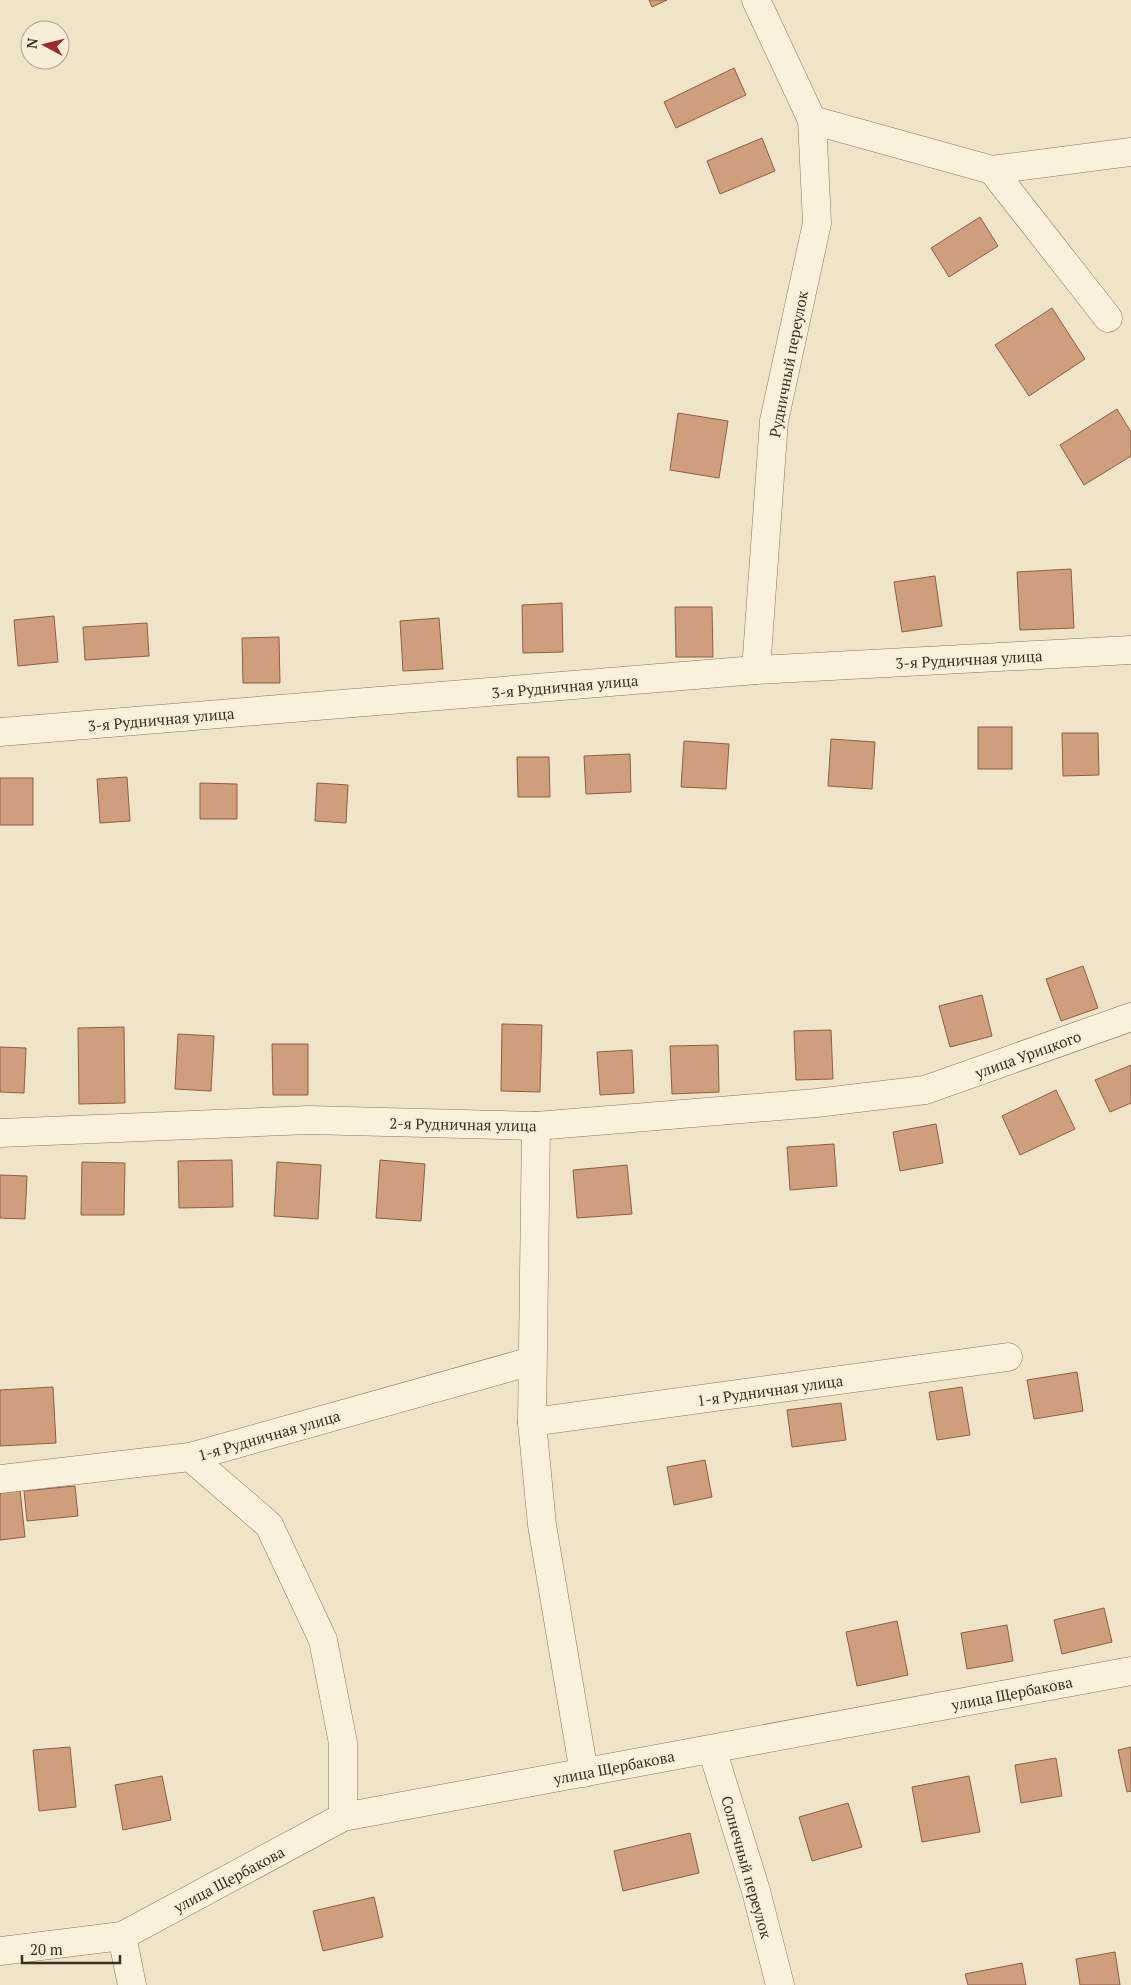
<svg xmlns="http://www.w3.org/2000/svg" width="1131" height="1985" viewBox="0 0 1131 1985" font-family="'PT Serif',serif">
<style>
.building{fill:#cf9f7d;stroke:#8d5f41}
.lines{fill:none;stroke-linecap:round;stroke-linejoin:round}
.street-casing{stroke:#8d765c;stroke-width:29}
.street{stroke:#faf1dc;stroke-width:28}
.labels{text-anchor:middle;dominant-baseline:central;stroke-width:4;stroke-linejoin:round;paint-order:stroke}
.street-label{font-size:15px;fill:#3d2e20;stroke:#f7eed8}
</style>
<rect width="100%" height="100%" fill="#f0e4c8"/>
<g class="building">
<path d="M649,0H667L652,7Z"/>
<path d="M734,68L746,95L676,128L664,102Z"/>
<path d="M762,138L775,171L720,194L707,161Z"/>
<path d="M980,217L998,246L949,277L931,248Z"/>
<path d="M1052,308L1085,359L1029,396L995,345Z"/>
<path d="M1117,409L1131,432V456L1084,485L1060,445Z"/>
<path d="M678,413L728,421L719,478L670,470Z"/>
<path d="M1071,569L1074,628L1020,630L1017,572Z"/>
<path d="M935,576L942,626L902,632L894,582Z"/>
<path d="M562,603L563,652L523,653L522,605Z"/>
<path d="M675,607H712L713,657H676Z"/>
<path d="M54,616L58,662L18,666L14,620Z"/>
<path d="M439,618L443,669L403,671L400,621Z"/>
<path d="M147,623L149,656L85,660L83,627Z"/>
<path d="M279,637L280,683H243L242,638Z"/>
<rect x="978" y="727" width="34" height="42"/>
<path d="M1062,733H1098L1099,775L1063,776Z"/>
<path d="M831,739L875,742L872,789L828,786Z"/>
<path d="M684,741L729,744L726,789L681,787Z"/>
<path d="M630,754L631,792L586,794L584,756Z"/>
<path d="M517,757H549L550,797H518Z"/>
<path d="M127,777L130,821L100,823L97,779Z"/>
<rect x="0" y="778" width="33" height="47"/>
<path d="M200,783L237,784V819H200Z"/>
<path d="M317,783L348,785L346,823L315,821Z"/>
<path d="M1083,966L1098,1008L1061,1021L1046,979Z"/>
<path d="M982,995L992,1036L950,1047L939,1006Z"/>
<path d="M502,1024L542,1025L540,1092L501,1091Z"/>
<path d="M124,1027L125,1103L79,1104L78,1028Z"/>
<path d="M831,1030L833,1079L796,1080L794,1031Z"/>
<path d="M178,1034L214,1036L211,1091L175,1089Z"/>
<path d="M272,1044H308V1095H273Z"/>
<path d="M718,1045L719,1092L672,1094L670,1046Z"/>
<path d="M0,1047L26,1048L24,1093L0,1092Z"/>
<path d="M632,1050L634,1093L600,1095L597,1052Z"/>
<path d="M1131,1065V1103L1110,1112L1095,1080Z"/>
<path d="M1056,1090L1075,1129L1020,1155L1002,1116Z"/>
<path d="M936,1124L943,1163L900,1171L893,1132Z"/>
<path d="M834,1144L837,1186L790,1190L787,1147Z"/>
<path d="M232,1160L233,1207L179,1208L178,1161Z"/>
<path d="M380,1160L425,1164L421,1221L376,1218Z"/>
<path d="M82,1162L125,1163L124,1215H81Z"/>
<path d="M277,1162L321,1165L318,1219L274,1216Z"/>
<path d="M627,1165L632,1214L577,1218L573,1170Z"/>
<path d="M0,1175L27,1176L25,1219L0,1218Z"/>
<path d="M1077,1372L1083,1411L1034,1419L1027,1380Z"/>
<path d="M53,1387L56,1443L0,1446V1390Z"/>
<path d="M962,1387L970,1435L937,1440L929,1392Z"/>
<path d="M841,1403L846,1440L792,1447L787,1410Z"/>
<path d="M705,1460L712,1497L674,1505L667,1467Z"/>
<path d="M75,1486L78,1516L27,1521L24,1491Z"/>
<path d="M20,1490L25,1537L0,1540V1493Z"/>
<path d="M1104,1608L1112,1642L1062,1654L1054,1620Z"/>
<path d="M897,1621L908,1675L857,1686L846,1632Z"/>
<path d="M1007,1625L1013,1661L967,1669L961,1633Z"/>
<path d="M70,1747L76,1807L39,1811L33,1750Z"/>
<path d="M1131,1747V1791L1127,1792L1118,1750Z"/>
<path d="M1056,1758L1062,1796L1021,1803L1015,1765Z"/>
<path d="M162,1776L171,1820L123,1830L115,1785Z"/>
<path d="M969,1776L980,1832L922,1842L912,1787Z"/>
<path d="M848,1803L862,1847L812,1861L799,1817Z"/>
<path d="M690,1833L699,1873L623,1891L614,1851Z"/>
<path d="M374,1897L383,1937L323,1951L313,1911Z"/>
<path d="M1115,1952L1120,1985H1080L1076,1959Z"/>
<path d="M1022,1963L1026,1985H968L965,1974Z"/>
</g>
<g class="lines">
<defs>
<g id="street">
<path d="M756,0L812,120L817,223L774,421L756,670"/>
<path d="M812,120L992,170L1131,152"/>
<path d="M992,170L1108,318"/>
<path d="M0,732L756,670L1131,650"/>
<path d="M536,1126L532,1422L542,1525L584,1773"/>
<path d="M0,1133L309,1120L536,1126L816,1103L925,1090L1131,1017"/>
<path d="M532,1422L1008,1357"/>
<path d="M190,1457L269,1525L323,1640L343,1743V1817"/>
<path d="M0,1479L190,1457L532,1361"/>
<path d="M712,1749L756,1891L780,1985"/>
<path d="M122,1936L132,1985"/>
<path d="M0,1951L122,1936L343,1817L1131,1671"/>
</g>
</defs>
<use href="#street" class="street-casing"/>
<use href="#street" class="street"/>
</g>
<g class="labels">
<g class="street-label">
<text transform="translate(788 364) rotate(-79)">Рудничный переулок</text>
<text transform="translate(969 659) rotate(-3)">3-я Рудничная улица</text>
<text transform="translate(565 686) rotate(-5)">3-я Рудничная улица</text>
<text transform="translate(161 719) rotate(-5)">3-я Рудничная улица</text>
<text transform="translate(1028 1054) rotate(-20)">улица Урицкого</text>
<text transform="translate(463 1124) rotate(1)">2-я Рудничная улица</text>
<text transform="translate(770 1390) rotate(-8)">1-я Рудничная улица</text>
<text transform="translate(269 1435) rotate(-16)">1-я Рудничная улица</text>
<text transform="translate(1012 1693) rotate(-11)">улица Щербакова</text>
<text transform="translate(614 1767) rotate(-11)">улица Щербакова</text>
<text transform="translate(747 1867) rotate(74)">Солнечный переулок</text>
<text transform="translate(229 1879) rotate(-28)">улица Щербакова</text>
</g>
</g>
<g transform="translate(45 45) rotate(277)"><circle r="24" fill="#f7eed8" stroke="#ada18e"/>
<path d="M0-4L9 19L0 12L-9 19Z" fill="#9e2a2b"/>
<text y="-8" font-size="14" font-weight="bold" text-anchor="middle" fill="#3d2e20">N</text>
</g>
<path d="M22 1955v8h98v-8" fill="none" stroke="#3d2e20" stroke-width="2.5"/>
<text x="30" y="1955" font-size="15" fill="#3d2e20" stroke="#f7eed8" stroke-width="4" paint-order="stroke">20 m</text>
</svg>
